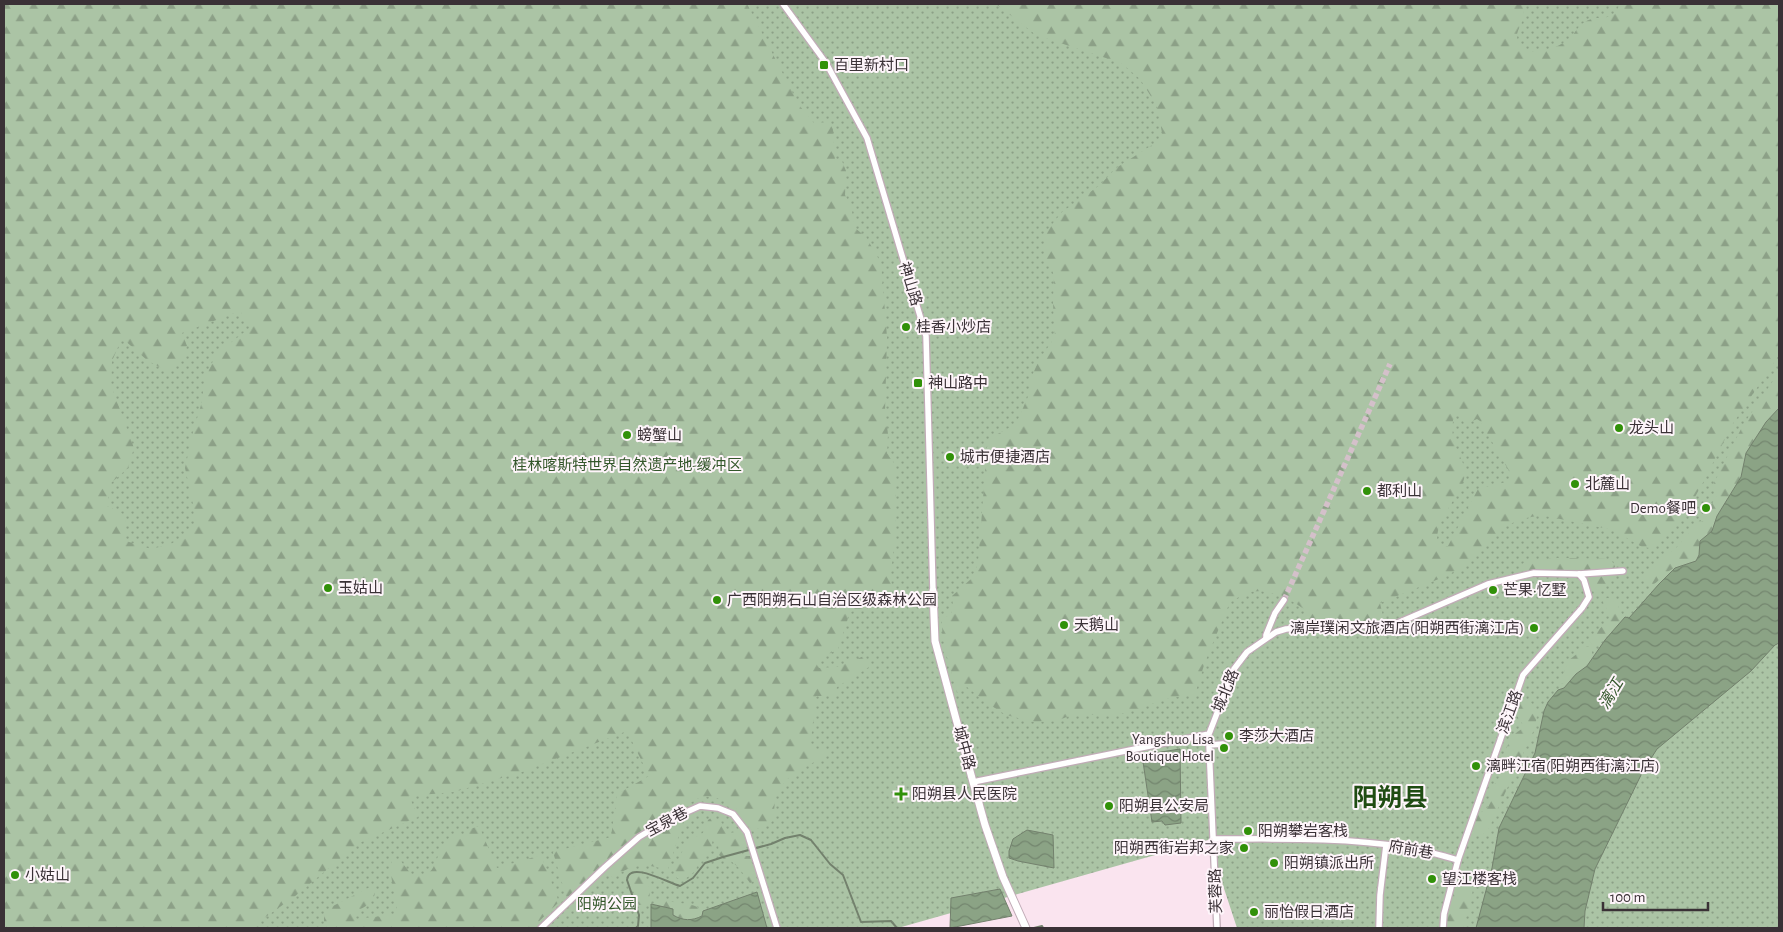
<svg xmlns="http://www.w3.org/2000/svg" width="1783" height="932" viewBox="0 0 1783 932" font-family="'Alegreya Sans','Noto Sans SC',sans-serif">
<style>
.green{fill:url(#green-dots)}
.forest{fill:url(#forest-firs);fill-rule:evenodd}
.water{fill:url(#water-waves);stroke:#73816d}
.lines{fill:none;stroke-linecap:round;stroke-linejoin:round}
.stream{stroke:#73816d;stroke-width:2}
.minor-tunnel{stroke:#d4c0ca;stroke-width:5.5;stroke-dasharray:5.5 3;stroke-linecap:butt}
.minor-casing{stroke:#c1acb7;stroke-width:8}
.tertiary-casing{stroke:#c1acb7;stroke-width:9}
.minor{stroke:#fff;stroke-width:5.5}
.tertiary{stroke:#fff;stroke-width:7}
.poi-dot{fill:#319109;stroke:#fef5fa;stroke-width:2}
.labels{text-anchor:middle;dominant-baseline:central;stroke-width:4;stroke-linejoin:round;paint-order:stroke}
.poi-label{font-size:15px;fill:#3a3136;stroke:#fef5fa;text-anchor:start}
.street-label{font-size:15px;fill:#3a3136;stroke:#fef5fa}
.park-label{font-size:15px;fill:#33572a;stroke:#fef5fa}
.water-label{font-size:16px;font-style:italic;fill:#35592d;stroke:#fef5fa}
.town-label{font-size:25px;font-weight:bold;fill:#1f4c12;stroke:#fef5fa}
</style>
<defs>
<pattern id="green-dots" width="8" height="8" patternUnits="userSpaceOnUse" patternTransform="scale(1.25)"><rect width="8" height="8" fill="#abc4a5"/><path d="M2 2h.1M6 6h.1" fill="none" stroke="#8ca087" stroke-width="1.8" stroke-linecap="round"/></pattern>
<pattern id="forest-firs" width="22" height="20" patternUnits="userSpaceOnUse" patternTransform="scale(1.25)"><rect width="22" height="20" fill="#abc4a5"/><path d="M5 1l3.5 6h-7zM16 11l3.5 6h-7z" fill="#8ca087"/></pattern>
<pattern id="water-waves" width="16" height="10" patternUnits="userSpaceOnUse" patternTransform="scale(1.25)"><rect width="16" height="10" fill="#8ba385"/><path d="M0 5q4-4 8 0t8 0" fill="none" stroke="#73856e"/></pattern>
</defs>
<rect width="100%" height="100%" fill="#fae4ef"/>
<path class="green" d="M4,4H1779V928H1237L1208,840L898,928H4Z"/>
<g class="forest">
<path d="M4,4H747L799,105L814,123L830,122L833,129L835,160L842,161L846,171L845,195L851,206L855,228L866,237L881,263L887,337L885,411L888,434L887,453L894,463L896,501L895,536L891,573L892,599L850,612L838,649L816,661L818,668L837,667L864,656L869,667L837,687L833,696H816L810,748L827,750V756C816,761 791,773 784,783C781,787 777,792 776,797C771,817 781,825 752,830C745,819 736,804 723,800C718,798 709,796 704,797C699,797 694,801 690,803C641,822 604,864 567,900L553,852L611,837L617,794L649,776L627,731L522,772L454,792L409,796L418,817L359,843L294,897L250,928H4ZM240,311L251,327L216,354L205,379L201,405L193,432L185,468L193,504L195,528L171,544L151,549L126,541L125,515L107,506L111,483L128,468L134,448L111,385L112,361L122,338L148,361L169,372L181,361L187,346L182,333Z"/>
<path d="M996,4H1522C1523,7 1524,11 1524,15C1523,24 1514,32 1518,41C1526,61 1558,48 1569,39C1575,34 1578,25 1585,22C1599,13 1611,25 1620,4H1779V355L1732,425L1705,479L1691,504L1667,533L1650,548L1642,547L1613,530L1541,515L1521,519L1504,527L1464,566L1446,576L1380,603L1384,621L1307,622L1304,609L1284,596L1261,591L1248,592L1230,602L1205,662L1195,694L1170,698L1121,714L1071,715L1057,721L1034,722L1006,715L987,703L967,687L957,693C951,669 941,644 942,619L951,614L953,606L952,596L971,579L978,564L987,447L994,436L1016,424L1030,392L1031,378L1039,360L1055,337L1053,304L1054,276L1051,267L1046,260L1045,233L1062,212L1100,185L1116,168L1163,138L1157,106L1140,79L1121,63L1036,35ZM1456,416H1461L1464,423H1468L1477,419L1480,421L1513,478L1510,481L1478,489L1448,546L1443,547L1437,542C1436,517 1458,500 1464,479C1468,464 1456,453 1453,439C1452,433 1453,426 1453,420Z"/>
<path d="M1779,372V408L1766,422L1746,453L1741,477L1717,516L1712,531L1700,541L1699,555L1696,561C1687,565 1677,566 1669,571C1661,576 1657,585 1648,586L1646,585L1644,576L1647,572L1677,547L1700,520L1703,522L1709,512L1708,510L1719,492L1712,487L1743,425Z"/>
<path d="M1558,558L1610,559L1614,564L1615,567L1608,575L1611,579L1599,591H1593L1582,588V581L1586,576L1585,571L1582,569L1527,572L1521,570V565L1526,561Z"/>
<path d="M1608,598C1616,600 1622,611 1623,619L1597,645H1592L1589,640L1609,619V613L1603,602L1604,599Z"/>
<path d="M1587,646L1591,648L1593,657C1588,664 1571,682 1563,684L1561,683V679L1569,660Z"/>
<path d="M1524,698C1540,706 1538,717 1533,732L1489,828C1484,835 1481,836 1472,835L1470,833L1477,814C1496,806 1487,801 1491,786L1498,782C1502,765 1503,748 1515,734C1518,731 1521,730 1524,727C1519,716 1514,717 1516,702Z"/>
<path d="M678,818L683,822L682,826L668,869C664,870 661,868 656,867C641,863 624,867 614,879L607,871C627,847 651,833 678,818Z"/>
<path d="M711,818L720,821L730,833L741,831L745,833L747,843L740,850V854L743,856H750L756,880L750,883L739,868L731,861L728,863L719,855L718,841L714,838L712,839C714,855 705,852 698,861C695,866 699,863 696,869C693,874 688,877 683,880L677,878L674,874C676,864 682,848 690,841C702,831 702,840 708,820Z"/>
<path d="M479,826L497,868L541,855L559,902L532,928H328L324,922V914L331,907L372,886L375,889C376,902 365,907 355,912V919L394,915L397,910C396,897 388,872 392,861L399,859L412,875C417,874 424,875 428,873C439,867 437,841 455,835C458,834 464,834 467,834L470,829Z"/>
<path d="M1460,863C1484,874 1468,910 1463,928H1446V914Z"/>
<path d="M639,875C651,878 651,895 648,905H639L630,882V878Z"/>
<path d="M663,899C676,905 693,901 703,911L702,916C692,921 683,921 673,916V909L659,906V902Z"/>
</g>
<g class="water">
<path d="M1779,408V643L1775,645L1751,671L1657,749L1643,771L1595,869L1585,911L1584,928H1476L1492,868L1499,828L1535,753L1544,711L1548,702L1558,690L1564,688L1576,674L1587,666L1605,640L1625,617L1629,618L1659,584L1675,568L1696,561L1699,555L1700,541L1712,531L1717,516L1741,477L1746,453L1766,422Z"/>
<path d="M1180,749L1181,823L1165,825L1162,821L1152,822L1142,755Z"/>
<path d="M1027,830L1053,835L1054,868L1018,861L1009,858V851L1013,839Z"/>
<path d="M1000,889L1012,916L950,928L951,898Z"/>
<path d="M757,892L767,928H651V904L673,909V915C683,921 692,921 702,916L703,911Z"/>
</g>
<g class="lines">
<g class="stream">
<path d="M636,928L638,926L639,915L627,880C629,860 668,883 680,886L693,878L705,863L723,857L771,844L785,838L800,835L811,840L830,864L843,875L861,922L891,921L897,928"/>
<path d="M1034,928L1042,926L1043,928"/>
</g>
<path class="minor-tunnel" d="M1284,600L1390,364"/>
<defs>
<g id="minor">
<path d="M783,4L826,63L867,138L926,336L933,591"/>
<path d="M1266,638V635L1275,613L1284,600"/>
<path d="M973,782L1209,734L1234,669L1247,652L1276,632L1286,629L1323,626L1393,625L1488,584L1534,573L1579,574L1623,571"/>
<path d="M1213,839C1277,839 1343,837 1405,847C1423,850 1440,855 1458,860"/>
<path d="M541,928L605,867L639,837L664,822L700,806L718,808L733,814L747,832L777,928"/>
<path d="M1217,928L1209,745L1223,744"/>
<path d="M1379,928L1380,895L1386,845"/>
<path d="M1443,928L1444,914L1458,860L1523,675L1582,608L1589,597L1584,580L1579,574"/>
</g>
<path id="tertiary" d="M933,591L935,641L973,782L985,825L1003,877L1026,928"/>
</defs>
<use href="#minor" class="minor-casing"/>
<use href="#tertiary" class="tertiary-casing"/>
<use href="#minor" class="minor"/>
<use href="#tertiary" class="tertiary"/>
</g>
<g class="poi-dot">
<rect x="819" y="60" width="10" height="10" rx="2.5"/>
<circle cx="906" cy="327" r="5"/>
<rect x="913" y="378" width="10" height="10" rx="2.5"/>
<circle cx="1619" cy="428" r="5"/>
<circle cx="627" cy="435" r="5"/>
<circle cx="950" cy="457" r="5"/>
<circle cx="1575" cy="484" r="5"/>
<circle cx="1367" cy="491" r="5"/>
<circle cx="1706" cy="508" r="5"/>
<circle cx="328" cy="588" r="5"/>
<circle cx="1493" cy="590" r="5"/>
<circle cx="717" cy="600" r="5"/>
<circle cx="1064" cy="625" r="5"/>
<circle cx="1534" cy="628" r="5"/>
<circle cx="1229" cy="736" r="5"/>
<circle cx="1224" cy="748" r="5"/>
<circle cx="1476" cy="766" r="5"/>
<path d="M898.5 786.5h5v5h5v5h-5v5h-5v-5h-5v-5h5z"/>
<circle cx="1109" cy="806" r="5"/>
<circle cx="1248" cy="831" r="5"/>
<circle cx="1244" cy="848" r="5"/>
<circle cx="1274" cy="863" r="5"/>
<circle cx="15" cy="875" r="5"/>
<circle cx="1432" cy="879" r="5"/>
<circle cx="1254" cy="912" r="5"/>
</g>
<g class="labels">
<g class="poi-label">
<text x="834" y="65">百里新村口</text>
<text x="916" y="327">桂香小炒店</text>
<text x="928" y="383">神山路中</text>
<text x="1629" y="428">龙头山</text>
<text x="637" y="435">螃蟹山</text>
<text x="960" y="457">城市便捷酒店</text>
<text x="1585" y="484">北麓山</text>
<text x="1377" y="491">都利山</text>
<text x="1696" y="508" text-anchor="end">Demo餐吧</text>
<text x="338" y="588">玉姑山</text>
<text x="1503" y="590">芒果·忆墅</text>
<text x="727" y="600">广西阳朔石山自治区级森林公园</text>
<text x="1074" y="625">天鹅山</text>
<text x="1524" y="628" text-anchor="end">漓岸璞闲文旅酒店(阳朔西街漓江店)</text>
<text x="1239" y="736">李莎大酒店</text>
<text x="1214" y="739" text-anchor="end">Yangshuo Lisa<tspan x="1214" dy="17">Boutique Hotel</tspan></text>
<text x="1486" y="766">漓畔江宿(阳朔西街漓江店)</text>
<text x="912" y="794">阳朔县人民医院</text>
<text x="1119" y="806">阳朔县公安局</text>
<text x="1258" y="831">阳朔攀岩客栈</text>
<text x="1234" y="848" text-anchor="end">阳朔西街岩邦之家</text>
<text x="1284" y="863">阳朔镇派出所</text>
<text x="25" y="875">小姑山</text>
<text x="1442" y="879">望江楼客栈</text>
<text x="1264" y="912">丽怡假日酒店</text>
</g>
<g class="street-label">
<text transform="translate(910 284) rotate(73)">神山路</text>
<text transform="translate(1226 691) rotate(-67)">城北路</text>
<text transform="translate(1510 712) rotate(-70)">滨江路</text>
<text transform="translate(964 748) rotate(75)">城中路</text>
<text transform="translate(667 822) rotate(-28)">宝泉巷</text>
<text transform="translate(1411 850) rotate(10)">府前巷</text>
<text transform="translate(1216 891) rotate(-92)">芙蓉路</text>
</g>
<g class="park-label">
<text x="627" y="465">桂林喀斯特世界自然遗产地-缓冲区</text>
<text x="607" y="904">阳朔公园</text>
</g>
<g class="water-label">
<text transform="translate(1611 694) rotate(-59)">漓江</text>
</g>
<g class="town-label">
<text x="1390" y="798">阳朔县</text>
</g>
</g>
<rect width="1783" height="932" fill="none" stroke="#3a3136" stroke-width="10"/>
<path d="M1603 902v8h105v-8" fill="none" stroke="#3a3136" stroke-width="2.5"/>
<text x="1610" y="902" font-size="15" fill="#3a3136" stroke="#fef5fa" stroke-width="4" paint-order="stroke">100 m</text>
</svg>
